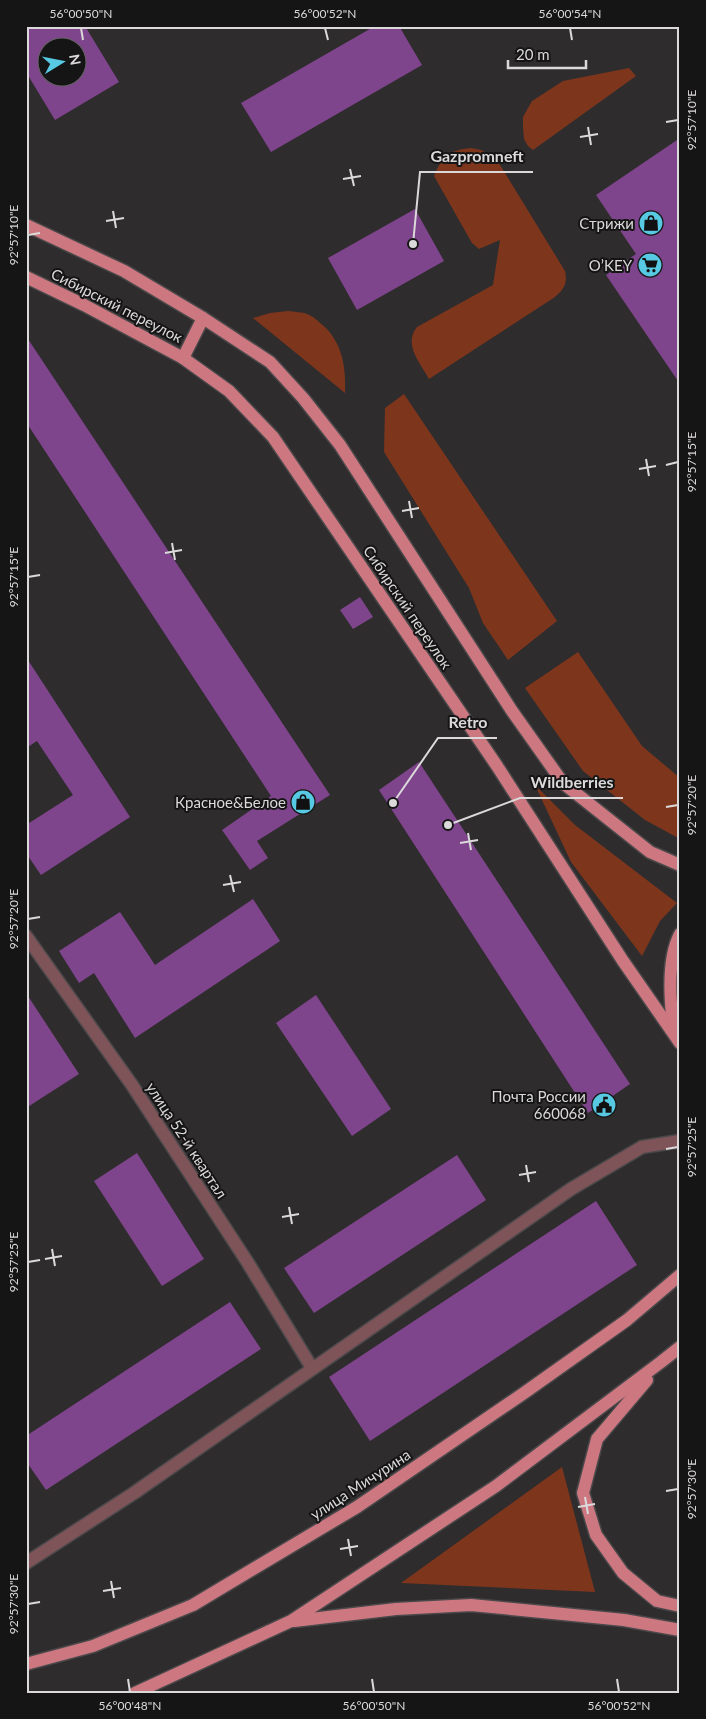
<svg xmlns="http://www.w3.org/2000/svg" width="706" height="1719" viewBox="0 0 706 1719" font-family="Lato,sans-serif">
<style>
.green{fill:#7d361c}
.building{fill:#7f458c;fill-rule:evenodd}
.lines{fill:none;stroke-linecap:round;stroke-linejoin:round}
.minor-casing{stroke:#4b484a;stroke-width:15}
.major-casing{stroke:#4b484a;stroke-width:15}
.minor{stroke:#7e5458;stroke-width:12}
.major{stroke:#cd7881;stroke-width:12}
.ticks{fill:none;stroke:#dbd9da;stroke-width:2}
.labels{text-anchor:middle;dominant-baseline:central;stroke-width:4;stroke-linejoin:round;paint-order:stroke}
.poi-label{font-size:15px;fill:#dbd9da;stroke:#161516;text-anchor:end}
.street-label{font-size:15px;fill:#dbd9da;stroke:#161516}
.leader{fill:none;stroke:#dbd9da;stroke-width:2}
.callout-dot{fill:#dbd9da;stroke:#161516;stroke-width:2}
.callout-label{font-size:16px;text-anchor:middle;font-weight:bold;fill:#dbd9da;stroke:#161516;stroke-width:4;stroke-linejoin:round;paint-order:stroke}
.neatline{fill:none;stroke:#dbd9da;stroke-width:2}
.ticks-label{font-size:12px;text-anchor:middle;fill:#dbd9da}
</style>
<rect width="100%" height="100%" fill="#2f2c2e"/>
<g class="green">
<path d="M629,68L636,76L533,150L528,146L524,139L523,127V117L532,101L563,81Z"/>
<path d="M471,148L481,150L497,160L565,271C568,285 563,291 552,299L429,379C420,363 403,344 417,327L493,285L500,240L479,249L472,243L434,176C442,156 450,150 471,148Z"/>
<path d="M288,311C294,312 302,312 307,314C315,317 320,323 326,328C343,346 346,369 345,393L253,318L270,313Z"/>
<path d="M404,394L557,621L508,660L483,623L469,588L384,452L385,408Z"/>
<path d="M578,652L642,746L680,778V839L645,820L583,771L525,688Z"/>
<path d="M535,785L575,825L677,903L660,921L642,956L571,862Z"/>
<path d="M562,1467L595,1592L401,1583Z"/>
</g>
<g class="building">
<path d="M26,26H85L119,82L55,120L26,72ZM48,48H78V78H48Z"/>
<path d="M375,26H399L422,65L271,152L241,103Z"/>
<path d="M680,138V384L606,275L636,254L596,195Z"/>
<path d="M415,209L444,261L357,310L328,258Z"/>
<path d="M26,336L330,795L257,841L268,858L250,870L222,830L271,796L26,422Z"/>
<path d="M360,597L373,617L353,629L340,610Z"/>
<path d="M26,657L130,817L41,875L26,853V825L73,795L37,741L26,748Z"/>
<path d="M419,762L630,1084L588,1113L379,790Z"/>
<path d="M253,899L280,941L135,1038L94,973L79,983L59,951L120,912L155,965Z"/>
<path d="M26,993L79,1074L26,1108Z"/>
<path d="M316,995L391,1109L352,1136L276,1023Z"/>
<path d="M137,1153L204,1259L162,1286L94,1181Z"/>
<path d="M457,1155L486,1200L314,1313L284,1268Z"/>
<path d="M596,1201L637,1265L370,1441L329,1377Z"/>
<path d="M230,1302L261,1349L46,1490L26,1461V1436Z"/>
</g>
<g class="lines">
<defs>
<g id="minor">
<path d="M26,936L132,1085L248,1263L312,1368"/>
<path d="M26,1563L134,1493L571,1189L642,1147L680,1141"/>
</g>
<g id="major">
<path d="M26,225L124,271L203,318L270,362L303,398L340,445L512,711L563,783L650,852L680,865"/>
<path d="M26,277L84,305L183,358L229,391L273,437L497,766L623,961L680,1043"/>
<path d="M183,358L203,318"/>
<path d="M674,1032C670,1003 666,960 680,934"/>
<path d="M647,1380L597,1439L583,1493L596,1535L623,1573L657,1601L680,1606"/>
<path d="M294,1621L396,1609L471,1605L624,1620L680,1630"/>
<path d="M26,1664L93,1646L193,1605L357,1507L524,1393L627,1320L680,1275"/>
<path d="M135,1693L291,1621L496,1486L661,1362L680,1347"/>
</g>
</defs>
<use href="#minor" class="minor-casing"/>
<use href="#major" class="major-casing"/>
<use href="#minor" class="minor"/>
<use href="#major" class="major"/>
</g>
<path class="ticks" d="M81,28L83,40M325,28L328,40M570,28L572,40M666,122L678,120M588,127L591,145M580,137L598,134M350,169L354,186M343,179L361,176M113,211L116,228M106,221L124,218M28,235L40,233M646,459L649,476M666,465L678,462M639,469L656,466M409,501L412,518M402,511L419,508M172,543L175,560M165,553L182,550M28,577L40,575M666,807L678,805M468,833L471,850M460,843L478,840M230,875L234,892M223,885L241,882M28,919L40,917M666,1149L678,1147M526,1165L529,1182M519,1175L536,1172M289,1207L292,1224M282,1217L299,1214M52,1249L55,1266M45,1259L62,1256M28,1262L40,1260M666,1491L678,1489M585,1497L588,1514M578,1507L595,1504M348,1539L351,1556M340,1549L358,1546M111,1581L114,1598M103,1591L121,1588M28,1604L40,1602M128,1679L130,1692M372,1679L374,1692M617,1679L619,1692"/>
<defs>
<symbol id="shop-disc" viewBox="-11 -11 22 22"><circle r="9.5" fill="#57c9e2" stroke="#161516"/><path d="M-5-2.5h2.3a2.7 3.5 0 0 1 5.4 0H5L5.5 6h-11ZM-1.5-2.5h3a1.5 2.3 0 0 0-3 0Z" fill="#111"/></symbol>
<symbol id="supermarket-disc" viewBox="-11 -11 22 22"><circle r="9.5" fill="#57c9e2" stroke="#161516"/><path d="M-6-5.5h2.5l.6 2H6L4.5 2H-2.5L-4.4-4H-6ZM-1.5 3.2a1.3 1.3 0 1 0 .1 0ZM3 3.2a1.3 1.3 0 1 0 .1 0Z" fill="#111"/></symbol>
<symbol id="civic-disc" viewBox="-11 -11 22 22"><circle r="9.5" fill="#57c9e2" stroke="#161516"/><path d="M-.6-6.5H3V-4.5H.6V-3L4-1V1h2V6H-6V1h2V-1L-.6-3ZM-1.2 2.5V6h2.4V2.5Z" fill="#111"/></symbol>
</defs>
<g fill-rule="evenodd">
<use href="#shop-disc" x="637" y="209" width="28" height="28"/>
<use href="#supermarket-disc" x="636" y="251" width="28" height="28"/>
<use href="#shop-disc" x="289" y="788" width="28" height="28"/>
<use href="#civic-disc" x="590" y="1091" width="28" height="28"/>
</g>
<g class="labels">
<g class="poi-label">
<text x="634" y="223">Стрижи</text>
<text x="632" y="265">O’KEY</text>
<text x="286" y="802">Красное&amp;Белое</text>
<text x="586" y="1096">Почта России<tspan x="586" dy="17">660068</tspan></text>
</g>
<g class="street-label">
<text transform="translate(117 305) rotate(27)">Сибирский переулок</text>
<text transform="translate(408 607) rotate(56)">Сибирский переулок</text>
<text transform="translate(187 1140) rotate(57)">улица 52-й квартал</text>
<text transform="translate(360 1484) rotate(-33)">улица Мичурина</text>
</g>
</g>
<path class="leader" d="M413 244L420 172H533M393 803L438 738H497M448 825L520 798H623"/>
<g class="callout-dot">
<circle cx="413" cy="244" r="5"/>
<circle cx="393" cy="803" r="5"/>
<circle cx="448" cy="825" r="5"/>
</g>
<g class="callout-label">
<text x="477" y="162">Gazpromneft</text>
<text x="468" y="728">Retro</text>
<text x="572" y="788">Wildberries</text>
</g>
<rect width="706" height="1719" fill="none" stroke="#161516" stroke-width="55"/>
<g transform="translate(62 62) rotate(80)"><circle r="24" fill="#161516" stroke="#656364"/>
<path d="M0-4L9 19L0 12L-9 19Z" fill="#57c9e2"/>
<text y="-8" font-size="14" font-weight="bold" text-anchor="middle" fill="#dbd9da">N</text>
</g>
<path d="M508 60v8h78v-8" fill="none" stroke="#dbd9da" stroke-width="2.5"/>
<text x="516" y="60" font-size="15" fill="#dbd9da" stroke="#161516" stroke-width="4" paint-order="stroke">20 m</text>
<rect x="28" y="28" width="650" height="1664" class="neatline"/>
<g class="ticks-label">
<text x="81" y="18">56°00'50"N</text>
<text x="325" y="18">56°00'52"N</text>
<text x="570" y="18">56°00'54"N</text>
<text transform="translate(692 120) rotate(-90)" y="4">92°57'10"E</text>
<text transform="translate(14 235) rotate(-90)" y="4">92°57'10"E</text>
<text transform="translate(692 462) rotate(-90)" y="4">92°57'15"E</text>
<text transform="translate(14 577) rotate(-90)" y="4">92°57'15"E</text>
<text transform="translate(692 805) rotate(-90)" y="4">92°57'20"E</text>
<text transform="translate(14 919) rotate(-90)" y="4">92°57'20"E</text>
<text transform="translate(692 1147) rotate(-90)" y="4">92°57'25"E</text>
<text transform="translate(14 1262) rotate(-90)" y="4">92°57'25"E</text>
<text transform="translate(692 1489) rotate(-90)" y="4">92°57'30"E</text>
<text transform="translate(14 1604) rotate(-90)" y="4">92°57'30"E</text>
<text x="130" y="1710">56°00'48"N</text>
<text x="374" y="1710">56°00'50"N</text>
<text x="619" y="1710">56°00'52"N</text>
</g>
</svg>
